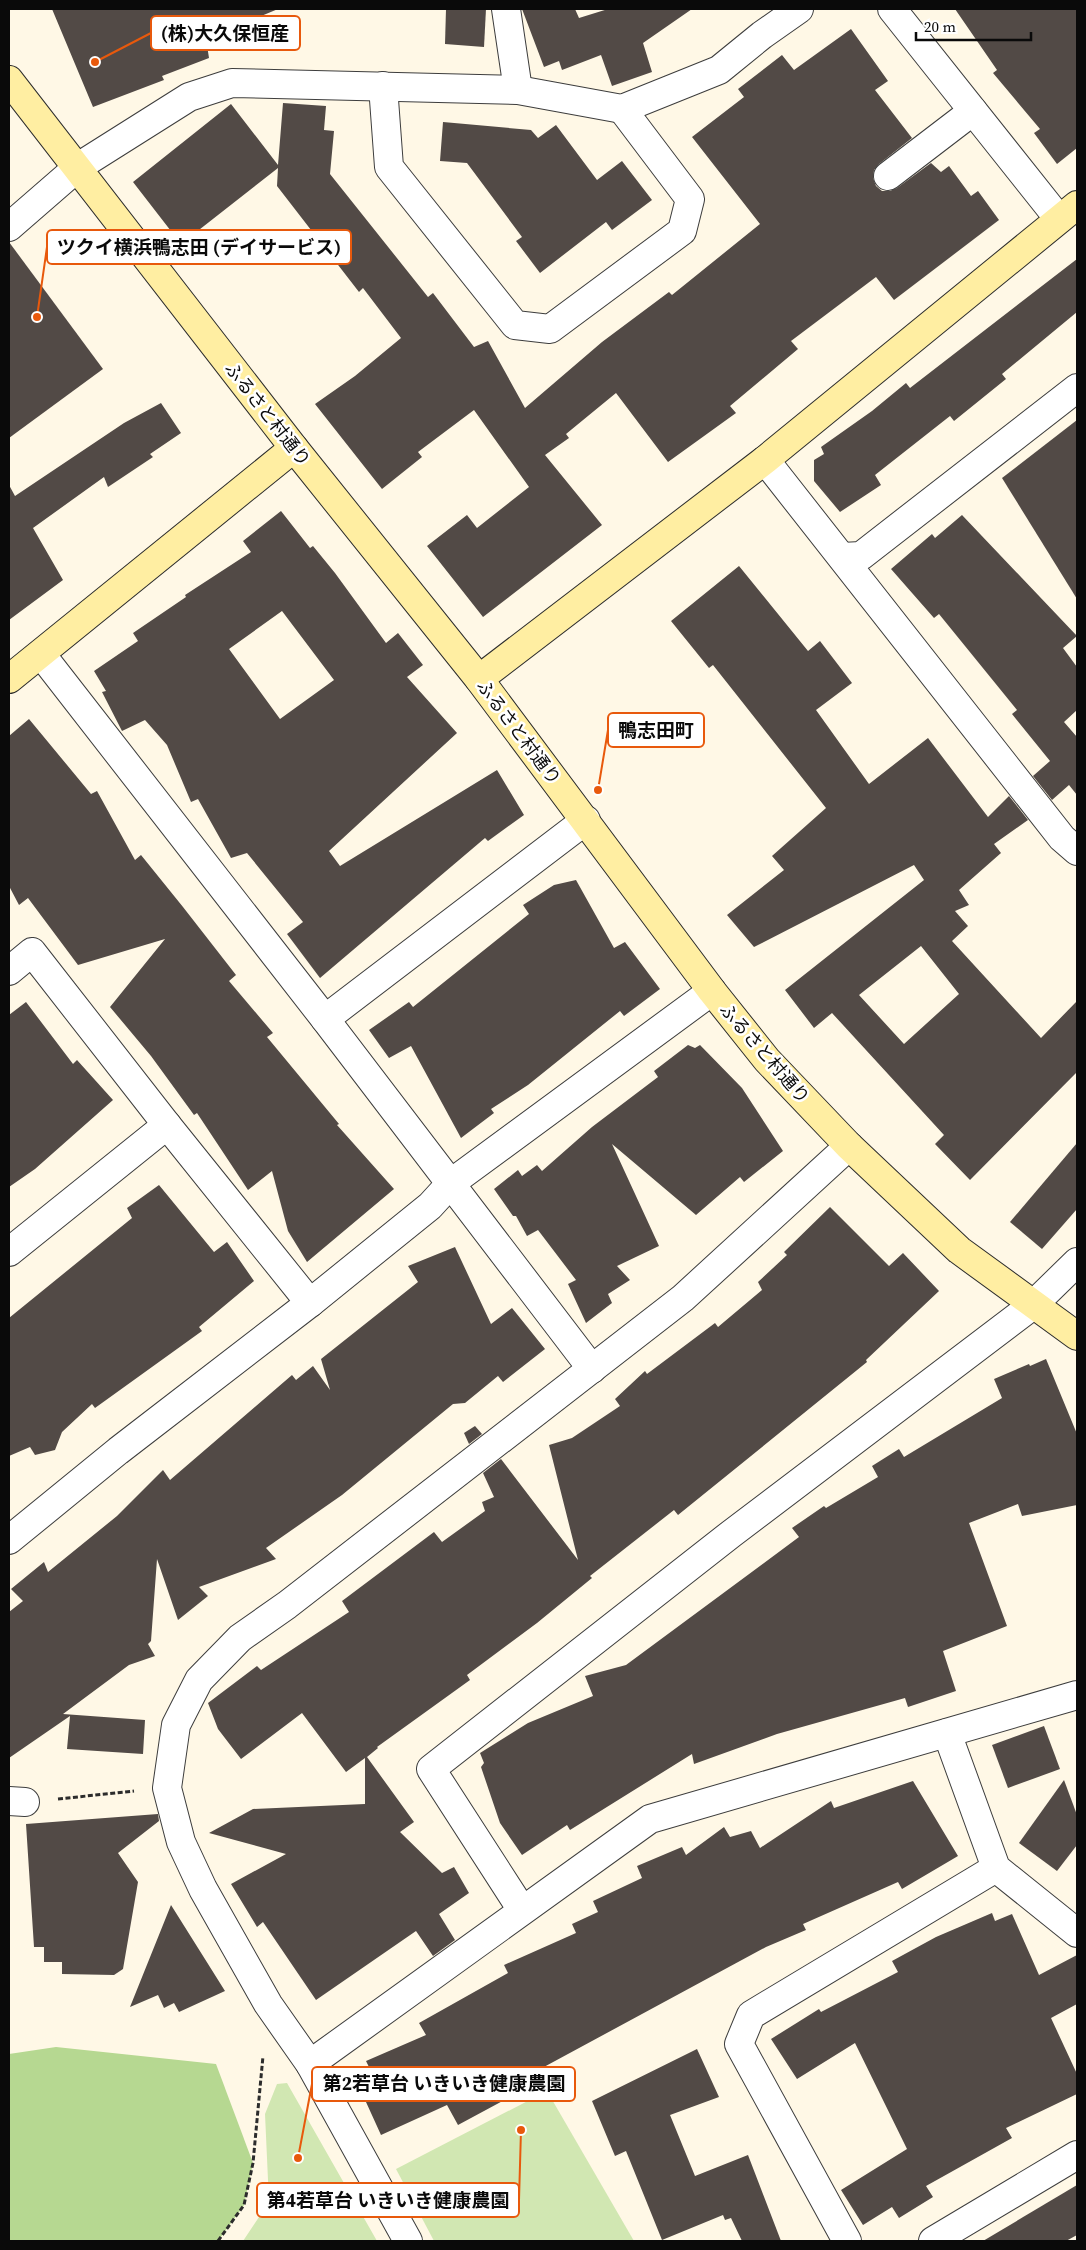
<svg xmlns="http://www.w3.org/2000/svg" width="1086" height="2250" viewBox="0 0 1086 2250" font-family="'Source Serif 4','Noto Sans JP',serif">
<style>
.green{fill:#d1e7b2}
.forest{fill:#b6d891}
.building{fill:#524a46;fill-rule:evenodd}
.lines{fill:none;stroke-linecap:round;stroke-linejoin:round}
.street-casing{stroke:#3d3d3d;stroke-width:30}
.secondary-casing{stroke:#2c2c2c;stroke-width:30}
.path{stroke:#2c2c2c;stroke-width:3;stroke-dasharray:5 2.5;stroke-linecap:butt}
.street{stroke:#fff;stroke-width:28}
.secondary{stroke:#ffeea2;stroke-width:28}
.labels{text-anchor:middle;dominant-baseline:central;stroke-width:5;stroke-linejoin:round;paint-order:stroke}
.street-label{font-size:18px;fill:#0a0a0a;stroke:#fff}
.leader{fill:none;stroke:#e8590c;stroke-width:2}
.callout-dot{fill:#e8590c;stroke:#fff;stroke-width:2}
.callout{fill:#fff;stroke:#e8590c;stroke-width:2}
.callout-label{font-size:19px;text-anchor:middle;font-weight:bold;fill:#0a0a0a}
</style>
<rect width="100%" height="100%" fill="#fff8e6"/>
<g class="green">
<path d="M287,2083L377,2241H243L269,2202L265,2114L277,2084Z"/>
<path d="M547,2091L634,2241H434L396,2169Z"/>
</g>
<path class="forest" d="M56,2047L216,2064L253,2163L244,2205L218,2241H9V2054Z"/>
<g class="building">
<path d="M52,9H278L206,39L209,58L162,76L164,80L93,107Z"/>
<path d="M446,9H486L484,47L445,44Z"/>
<path d="M522,9H575L579,18L608,9H692L643,43L652,72L612,86L601,55L562,70L559,61L544,67Z"/>
<path d="M955,9H1077V148L1057,164L1034,133L1040,129L993,73L997,70Z"/>
<path d="M851,29L888,81L875,90L912,138L879,164L874,170L873,178L876,186L882,191H890L897,188L931,163L941,172L949,166L971,196L978,191L999,220L894,300L876,277L791,341L798,349L730,406L736,413L668,462L616,393L566,434L569,438L545,455L602,525L483,617L427,546L467,515L477,528L529,487L474,410L418,452L422,457L382,489L315,404L355,376L401,338L363,288L359,292L277,186L278,168L181,244L133,182L231,104L278,165L283,103L326,106L324,130L334,131L330,174L428,297L433,293L474,347L488,341L525,408L602,342L669,292L672,295L760,224L692,137L744,97L738,89L782,55L794,70Z"/>
<path d="M443,122L531,130L538,138L556,125L597,180L622,161L652,200L612,230L606,222L540,273L516,241L522,237L467,163L440,161Z"/>
<path d="M9,242L103,369L9,438Z"/>
<path d="M1077,259V312L1002,374L1006,379L954,421L950,416L875,475L881,485L840,512L814,481V460L824,454L821,447L872,411L906,383L910,388Z"/>
<path d="M161,403L181,433L150,454L153,457L108,487L104,477L33,528L63,580L9,620V485L15,496L124,423Z"/>
<path d="M1077,420V599L1002,478Z"/>
<path d="M281,511L310,548L313,546L335,573L386,643L398,633L423,665L407,677L457,733L329,851L340,866L497,770L524,815L488,841L485,838L320,978L287,934L303,922L247,853L231,858L198,799L191,802L167,745L145,720L122,731L102,692L106,691L94,671L138,641L133,633L186,597L185,595L251,552L243,541ZM282,611L334,680L280,719L229,649Z"/>
<path d="M962,515L1077,636L1063,648L1077,667V710L1064,722L1077,737V795L1069,785L1052,800L1033,776L1050,761L1012,714L1017,710L939,614L934,618L891,569L932,534L935,538Z"/>
<path d="M739,566L808,651L820,641L852,683L816,710L869,784L928,738L988,817L1009,796L1028,820L994,844L1001,853L959,890L969,905L955,911L968,926L952,941L1041,1038L1077,1001V1072L970,1180L935,1144L944,1135L832,1013L814,1028L785,990L924,880L914,865L754,947L727,915L784,870L772,856L826,808L713,665L709,668L671,621ZM921,946L959,994L904,1044L859,995Z"/>
<path d="M29,719L91,794L97,791L135,860L141,855L183,907L236,975L229,981L273,1033L267,1037L339,1124L337,1125L394,1189L307,1262L288,1231L272,1171L248,1190L197,1113L194,1115L151,1056L110,1007L165,939L78,965L28,898L19,905L9,886V736Z"/>
<path d="M576,880L614,948L625,942L660,989L624,1016L620,1011L528,1085L491,1109L494,1113L461,1138L411,1046L389,1058L369,1030L409,1002L413,1007L529,914L523,905L554,885Z"/>
<path d="M26,1002L73,1064L77,1060L113,1100L35,1169L9,1187V1015Z"/>
<path d="M688,1045L695,1048L700,1045L742,1088L783,1151L744,1182L740,1177L696,1215L612,1144L659,1246L617,1266L630,1280L608,1294L612,1303L586,1323L568,1284L576,1280L538,1230L527,1236L516,1216H513L494,1189L518,1170L522,1176L537,1165L542,1171L592,1127L658,1077L654,1071Z"/>
<path d="M1077,1143V1209L1042,1249L1010,1222Z"/>
<path d="M159,1185L214,1252L227,1242L254,1281L199,1327L202,1331L95,1408L92,1404L62,1432L55,1450L35,1455L30,1447L9,1456V1318L132,1218L127,1208Z"/>
<path d="M830,1207L889,1266L903,1253L939,1291L866,1360L867,1362L678,1515L674,1510L590,1576L592,1578L537,1623L467,1675L470,1680L377,1747L378,1748L367,1757L414,1822L400,1832L442,1873L454,1867L469,1893L439,1914L455,1940L433,1956L416,1931L316,2000L263,1922L257,1927L231,1884L286,1854L209,1833L253,1809L365,1804V1758L346,1772L302,1713L241,1759L218,1729L208,1703L257,1666L261,1670L349,1612L342,1601L434,1532L442,1542L485,1511L482,1502L494,1497L483,1473L501,1459L578,1560L549,1445L572,1438L620,1406L615,1399L645,1371L647,1374L715,1323L718,1327L762,1290L758,1282L787,1255L784,1252Z"/>
<path d="M455,1247L491,1324L512,1308L545,1349L503,1382L498,1376L465,1403L453,1404L342,1495L266,1548L276,1559L199,1587L208,1596L178,1620L157,1559L151,1641L148,1644L155,1656L129,1665L63,1714L145,1720L143,1754L67,1749L70,1716L9,1758V1612L23,1601L11,1589L44,1562L48,1572L117,1516L163,1470L170,1480L292,1375L296,1380L313,1366L330,1390L321,1359L418,1282L408,1266Z"/>
<path d="M1046,1359L1077,1434V1505L1022,1516L1018,1504L969,1523L1007,1626L943,1651L956,1691L908,1707L905,1698L777,1734L694,1764L692,1754L570,1830L567,1825L522,1855L500,1823L481,1767L484,1763L480,1753L528,1723L593,1696L585,1676L626,1665L799,1537L792,1528L824,1506L826,1508L878,1477L872,1466L899,1449L904,1457L1002,1398L994,1379L1029,1364L1030,1366Z"/>
<path d="M475,1426L482,1434L469,1444L464,1433Z"/>
<path d="M1044,1726L1060,1769L1008,1788L992,1745Z"/>
<path d="M1064,1780L1077,1815V1845L1057,1871L1019,1843Z"/>
<path d="M913,1781L958,1856L902,1889L898,1882L803,1924L806,1930L766,1947L518,2081L523,2090L458,2125L447,2105L381,2135L356,2080L372,2073L366,2061L426,2035L419,2023L508,1973L504,1965L576,1933L572,1924L598,1912L593,1901L642,1878L637,1866L682,1847L686,1855L724,1827L730,1837L751,1831L760,1848L831,1801L834,1808Z"/>
<path d="M158,1814L159,1821L118,1853L138,1882L123,1969L114,1975L62,1974V1962H44V1947H34L26,1824Z"/>
<path d="M171,1905L225,1991L179,2012L174,2003L164,2008L158,1995L130,2007Z"/>
<path d="M992,1913L995,1921L1012,1914L1039,1975L1077,1955V2004L1051,2018L1077,2074V2094L1006,2128L1012,2138L926,2186L933,2197L899,2218L892,2207L863,2225L841,2190L907,2149L855,2043L797,2079L771,2039L819,2009L821,2012L898,1972L892,1961L936,1937Z"/>
<path d="M697,2049L719,2097L670,2115L695,2176L748,2155L781,2241H742L731,2218L725,2220L723,2215L662,2240L626,2151L615,2156L592,2101Z"/>
<path d="M1077,2185V2235L1066,2241H983Z"/>
</g>
<g class="lines">
<defs>
<g id="street">
<path d="M506,9L518,90"/>
<path d="M892,9L1059,219"/>
<path d="M383,86L389,167L515,325L550,329L682,231L690,199L622,109"/>
<path d="M888,176L973,111"/>
<path d="M9,227L78,167L189,97L232,83L518,90L622,109L719,70L762,35L799,9"/>
<path d="M765,460L1062,838L1077,851"/>
<path d="M842,557L861,556L1077,388"/>
<path d="M41,654L325,1019L592,1369"/>
<path d="M9,971L32,952L167,1125L310,1303"/>
<path d="M325,1019L586,820"/>
<path d="M9,1252L167,1125"/>
<path d="M9,1540L118,1451L310,1303L430,1206L451,1183L712,991"/>
<path d="M947,1733L996,1868L1077,1933"/>
<path d="M9,1801L25,1802"/>
<path d="M522,1910L431,1769L731,1534L1033,1305L1077,1262"/>
<path d="M310,2064L650,1819L1077,1695"/>
<path d="M408,2241L310,2064L268,2004L203,1889L181,1842L167,1788L176,1725L199,1680L240,1638L287,1605L683,1298L849,1146"/>
<path d="M847,2241L739,2044L751,2015L996,1868"/>
<path d="M933,2241L1077,2155"/>
</g>
<g id="secondary">
<path d="M9,80L294,448L479,679L712,991L767,1060L849,1146L959,1250L1077,1336"/>
<path d="M9,679L294,448"/>
<path d="M479,679L765,460L1077,205"/>
</g>
</defs>
<use href="#street" class="street-casing"/>
<use href="#secondary" class="secondary-casing"/>
<g class="path">
<path d="M58,1799L134,1791"/>
<path d="M218,2241L244,2205L253,2163L263,2056"/>
</g>
<use href="#street" class="street"/>
<use href="#secondary" class="secondary"/>
</g>
<g class="labels">
<g class="street-label">
<text transform="translate(268 414) rotate(52)">ふるさと村通り</text>
<text transform="translate(519 732) rotate(53)">ふるさと村通り</text>
<text transform="translate(765 1053) rotate(49)">ふるさと村通り</text>
</g>
</g>
<path class="leader" d="M95 62L151 33M37 317L47 247M598 790L608 730M298 2158L312 2084M521 2130L519 2200"/>
<g class="callout-dot">
<circle cx="95" cy="62" r="5"/>
<circle cx="37" cy="317" r="5"/>
<circle cx="598" cy="790" r="5"/>
<circle cx="298" cy="2158" r="5"/>
<circle cx="521" cy="2130" r="5"/>
</g>
<g class="callout">
<rect x="151" y="16" width="149" height="34" rx="5"/>
<rect x="47" y="230" width="304" height="34" rx="5"/>
<rect x="608" y="713" width="96" height="34" rx="5"/>
<rect x="312" y="2067" width="263" height="34" rx="5"/>
<rect x="257" y="2183" width="262" height="34" rx="5"/>
</g>
<g class="callout-label">
<text x="225" y="40">(株)大久保恒産</text>
<text x="199" y="254">ツクイ横浜鴨志田 (デイサービス)</text>
<text x="656" y="737">鴨志田町</text>
<text x="444" y="2090">第2若草台 いきいき健康農園</text>
<text x="388" y="2207">第4若草台 いきいき健康農園</text>
</g>
<rect width="1086" height="2250" fill="none" stroke="#0a0a0a" stroke-width="20"/>
<path d="M916 32v8h115v-8" fill="none" stroke="#0a0a0a" stroke-width="2.5"/>
<text x="924" y="32" font-size="15" fill="#0a0a0a" stroke="#ffffff" stroke-width="4" paint-order="stroke">20 m</text>
</svg>
